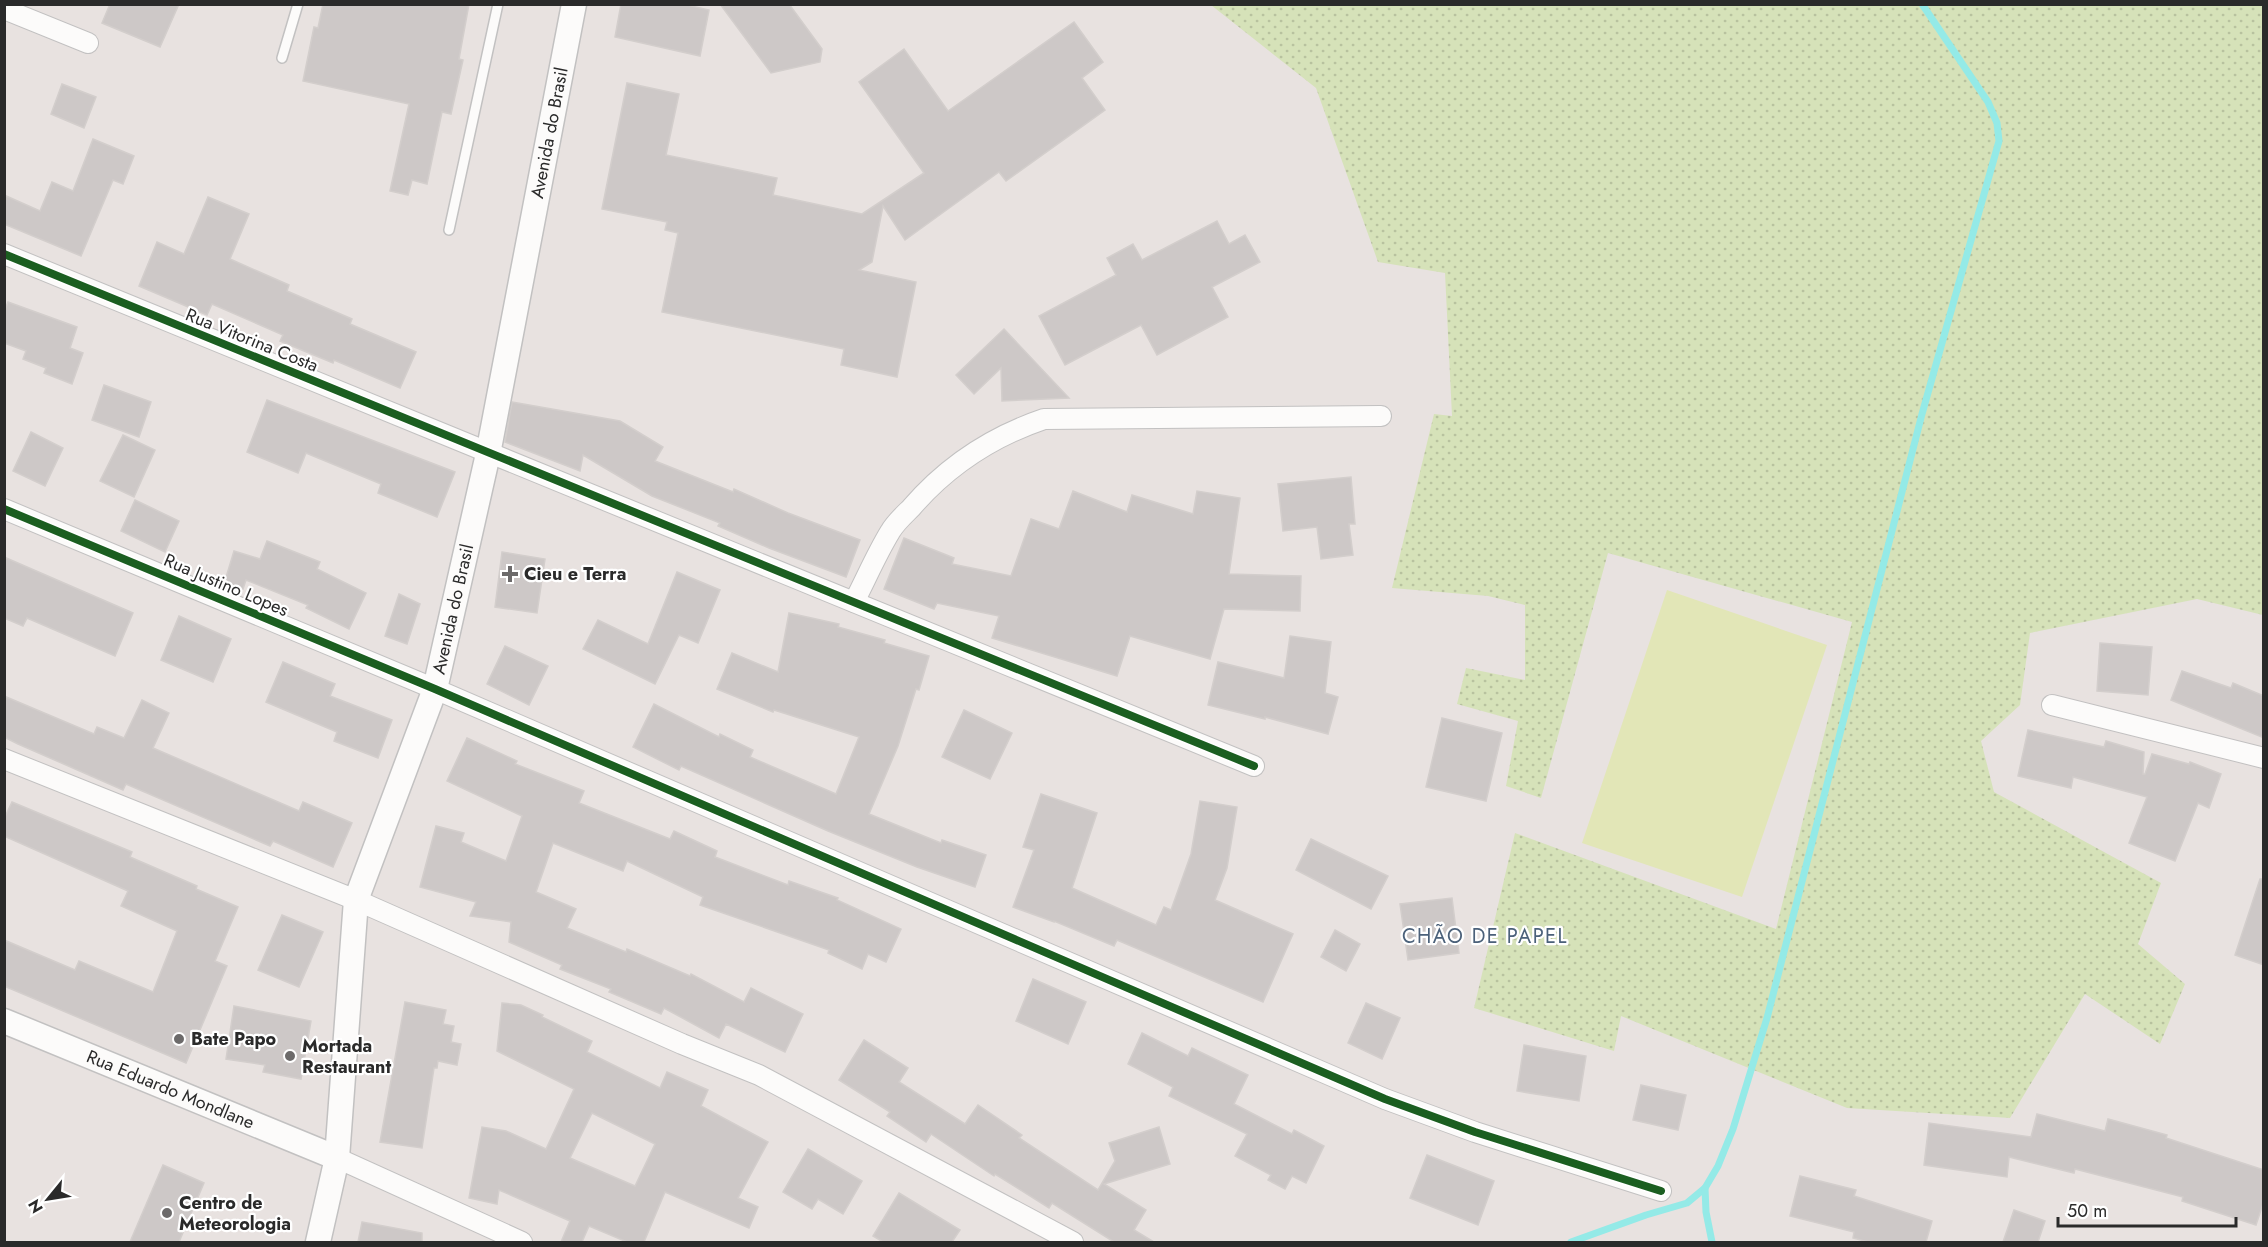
<svg xmlns="http://www.w3.org/2000/svg" width="2268" height="1247" viewBox="0 0 2268 1247" font-family="Jost,sans-serif">
<style>
.garden{fill:url(#garden-dots)}
.pitch{fill:#e2e6b7}
.lines{fill:none;stroke-linecap:round;stroke-linejoin:round}
.stream{stroke:#94eae7;stroke-width:7}
.building{fill:#cdc8c7;stroke:#d3cecc;stroke-width:1.5;fill-rule:evenodd}
.service-casing{stroke:#c2c1c1;stroke-width:12}
.minor-casing{stroke:#c2c1c1;stroke-width:22}
.tertiary-casing{stroke:#c2c1c1;stroke-width:27}
.service{stroke:#fcfbfa;stroke-width:9}
.minor{stroke:#fcfbfa;stroke-width:20}
.tertiary{stroke:#fcfbfa;stroke-width:24}
.cycleway-casing{stroke:#fff;stroke-width:11}
.cycleway{stroke:#1b5e20;stroke-width:8}
.poi-dot{fill:#6c6a6a;stroke:#fff;stroke-width:2}
.labels{text-anchor:middle;dominant-baseline:central;stroke-width:4.5;stroke-linejoin:round;paint-order:stroke}
.street-label{font-size:18px;fill:#2a2a2a;stroke:#fff}
.poi-label{font-size:18px;font-weight:bold;fill:#2a2a2a;stroke:#fff;text-anchor:start}
.neighbourhood-label{font-size:20px;letter-spacing:1.5px;fill:#4b617a;stroke:#fff}
</style>
<defs>
<pattern id="garden-dots" width="8" height="8" patternUnits="userSpaceOnUse" patternTransform="scale(1.5)"><rect width="8" height="8" fill="#d6e2b9"/><path d="M2 2h.1M6 6h.1" fill="none" stroke="#b8c29f" stroke-width="1.8" stroke-linecap="round"/></pattern>
</defs>
<rect width="100%" height="100%" fill="#e8e2e0"/>
<path class="garden" d="M1211,5H2263V615L2197,599L2030,633L2020,705L1981,741L1994,792L2161,883L2138,944L2185,984L2160,1044L2085,994L2010,1118L1847,1108L1621,1016L1614,1051L1474,1008L1515,833L1776,929L1852,622L1608,553L1541,798L1506,786L1518,721L1457,704L1466,668L1525,680V605L1488,596L1392,588L1434,414L1452,416L1445,273L1378,262L1316,88Z"/>
<path class="pitch" d="M1667,590L1827,645L1742,897L1582,843Z"/>
<g class="lines">
<g class="stream">
<path d="M1571,1242L1646,1215L1687,1203L1705,1188"/>
<path d="M1712,1242L1706,1212L1705,1188L1718,1166L1733,1129L1767,1018L1922,414L1999,141L1997,123L1988,102L1922,4"/>
</g>
</g>
<g class="building">
<path d="M110,4H179L160,47L102,23Z"/>
<path d="M323,4H469L459,59L463,60L451,114L442,112L427,184L412,180L408,195L390,191L409,104L303,81L314,27L318,28Z"/>
<path d="M621,4H683L709,10L700,56L615,37Z"/>
<path d="M720,4H789L822,49L820,62L771,73Z"/>
<path d="M1074,22L1103,62L1082,78L1105,110L1006,181L999,172L905,240L883,206L872,262L859,270L916,282L897,377L841,365L844,349L662,312L678,233L665,230L667,222L602,209L627,83L679,94L666,155L777,178L773,195L862,214L924,173L859,82L904,49L948,111Z"/>
<path d="M62,84L96,97L84,128L51,114Z"/>
<path d="M93,139L134,156L123,184L113,180L81,256L4,224V195L40,211L52,182L73,191Z"/>
<path d="M208,197L249,214L230,259L289,285L287,291L352,319L350,324L416,352L400,388L334,360L333,363L280,341L283,335L212,304L207,315L139,286L157,242L184,254Z"/>
<path d="M1217,221L1229,244L1245,235L1260,262L1212,287L1228,317L1157,355L1141,325L1065,365L1039,316L1116,275L1107,258L1133,244L1142,260Z"/>
<path d="M8,302L77,327L70,348L83,353L72,384L44,373L46,368L23,359L26,351L4,343V312Z"/>
<path d="M1004,329L1069,398L1002,401L1001,368L974,394L956,375Z"/>
<path d="M104,385L151,402L139,437L92,420Z"/>
<path d="M267,400L455,472L437,517L378,493L381,484L306,453L298,473L247,452Z"/>
<path d="M512,402L620,421L663,447L655,461L733,492L734,489L788,513L860,540L846,577L769,548L718,526L720,523L652,496L583,455L580,471L505,442Z"/>
<path d="M31,432L63,448L45,486L13,471Z"/>
<path d="M123,435L155,450L134,497L100,481Z"/>
<path d="M1351,477L1355,524H1349L1353,555L1321,559L1317,527L1283,531L1278,484Z"/>
<path d="M1073,491L1127,512L1132,495L1193,514L1197,491L1240,498L1229,574L1301,576L1300,611L1224,609L1210,659L1130,636L1117,676L992,638L999,616L937,603L934,609L884,589L904,538L954,558L952,564L1011,576L1031,519L1059,529Z"/>
<path d="M135,500L179,521L165,552L121,531Z"/>
<path d="M267,541L320,562L317,569L366,593L349,629L306,608L308,605L246,580L243,589L224,584L234,551L260,559Z"/>
<path d="M502,552L545,559L537,613L495,607Z"/>
<path d="M4,557L133,613L115,656L27,618L23,626L4,618Z"/>
<path d="M677,572L720,590L698,643L679,635L655,684L583,649L598,620L648,644Z"/>
<path d="M399,594L420,604L407,644L385,636Z"/>
<path d="M789,613L839,624L838,627L885,640L884,643L929,656L919,690L916,689L898,746L869,814L941,843L942,840L986,855L975,887L917,867L828,831L681,766L679,770L633,747L654,704L719,737L720,734L753,750L750,757L836,794L859,737L774,710L773,712L717,689L732,653L778,672Z"/>
<path d="M179,616L231,639L213,682L161,660Z"/>
<path d="M1290,636L1331,642L1325,693L1338,697L1328,734L1265,717V719L1208,705L1218,662L1284,678Z"/>
<path d="M2100,643L2152,647L2148,695L2097,691Z"/>
<path d="M505,646L548,666L529,705L487,684Z"/>
<path d="M283,662L335,684L330,696L392,720L378,758L334,741L337,732L266,702Z"/>
<path d="M2182,671L2231,688L2233,683L2264,696V738L2171,700Z"/>
<path d="M4,696L94,734L97,727L124,738L142,700L169,713L153,748L299,811L303,802L352,823L333,867L273,841L270,846L126,784L123,790L18,744L4,737Z"/>
<path d="M964,710L1012,733L990,779L942,757Z"/>
<path d="M1442,718L1502,733L1486,801L1426,787Z"/>
<path d="M2028,730L2104,747L2106,741L2144,752L2143,774H2145L2152,754L2189,764L2190,762L2221,774L2209,808L2198,803L2175,861L2129,843L2147,797L2073,777L2071,788L2018,776Z"/>
<path d="M467,738L517,761L515,764L584,791L579,803L670,839L674,831L717,851L715,857L788,885L789,881L838,898L837,900L901,929L886,962L868,954L862,969L828,953L829,950L700,905L703,897L627,861L623,871L553,843L536,892L576,909L567,928L626,952L627,949L690,976L691,974L744,1002L751,988L803,1014L785,1052L726,1024L719,1038L664,1008L661,1014L609,992L611,989L560,969L562,965L509,942L511,922L470,916L476,902L420,887L436,826L464,833L461,842L506,861L522,816L447,781Z"/>
<path d="M1041,794L1097,813L1072,888L1156,925L1164,907L1171,910L1191,854L1200,801L1237,807L1227,868L1215,900L1293,934L1263,1002L1117,940L1114,946L1054,921V922L1013,907L1034,850L1023,847Z"/>
<path d="M12,802L132,852L130,857L197,886L196,889L238,907L215,961L227,966L186,1063L4,986V940L75,970L79,961L153,992L177,931L121,906L128,891L4,836V819Z"/>
<path d="M1311,839L1388,876L1371,909L1296,870Z"/>
<path d="M2260,879H2264V965L2235,955Z"/>
<path d="M1452,898L1459,953L1408,960L1400,904Z"/>
<path d="M282,915L323,932L299,987L258,970Z"/>
<path d="M1335,930L1360,944L1346,971L1321,957Z"/>
<path d="M1033,979L1086,1002L1068,1044L1016,1021Z"/>
<path d="M405,1002L446,1010L443,1024L454,1026L451,1042L461,1044L457,1065L438,1061L437,1068H434L422,1148L380,1142Z"/>
<path d="M502,1003L521,1005L543,1015L542,1017L592,1041L587,1052L660,1088L667,1072L708,1090L701,1106L768,1142L738,1198L758,1207L749,1228L665,1192L644,1242H627L589,1226L582,1242H561L570,1221L499,1190L497,1204L469,1198L482,1127L506,1131L546,1149L574,1089L497,1051ZM592,1113L655,1144L635,1186L570,1158Z"/>
<path d="M1366,1003L1400,1018L1382,1059L1348,1043Z"/>
<path d="M234,1006L311,1021L301,1079L263,1072L265,1065L226,1059Z"/>
<path d="M1142,1033L1188,1056L1192,1048L1248,1075L1234,1104L1292,1134L1294,1130L1324,1146L1306,1183L1292,1176L1285,1189L1268,1180L1271,1175L1235,1156L1247,1134L1169,1096L1173,1087L1128,1064Z"/>
<path d="M864,1040L908,1068L899,1082L965,1124L978,1105L1022,1135L1019,1138L1098,1190L1115,1161L1109,1143L1159,1127L1170,1164L1104,1184L1146,1210L1134,1230L1154,1242H1114L1052,1203L1049,1208L995,1174L994,1176L931,1134L926,1142L887,1116L890,1112L839,1080Z"/>
<path d="M1524,1045L1586,1056L1579,1101L1517,1091Z"/>
<path d="M1641,1085L1686,1095L1678,1130L1633,1120Z"/>
<path d="M2037,1114L2105,1131L2108,1119L2167,1135L2166,1138L2264,1170V1201L2256,1225L2182,1201L2183,1197L2075,1169L2074,1173L2009,1157L2007,1177L1924,1165L1929,1123L2031,1137Z"/>
<path d="M808,1149L862,1181L843,1214L818,1199L812,1209L783,1192Z"/>
<path d="M1427,1155L1494,1181L1478,1225L1410,1198Z"/>
<path d="M163,1165L204,1183L179,1242H130Z"/>
<path d="M1800,1176L1856,1190L1854,1196L1932,1221L1926,1242H1868L1853,1238L1854,1232L1790,1216Z"/>
<path d="M899,1193L960,1230L952,1242H883L873,1236Z"/>
<path d="M2014,1210L2045,1221L2038,1242H2003Z"/>
<path d="M362,1222L422,1233V1242H358Z"/>
</g>
<g class="lines">
<defs>
<g id="service">
<path d="M282,58L298,4"/>
<path d="M449,230L498,4"/>
</g>
<g id="minor">
<path d="M4,9L88,43"/>
<path d="M4,254L1254,766"/>
<path d="M4,509L435,689L1385,1099L1475,1132L1661,1191"/>
<path d="M854,602C866,579 876,555 890,532C895,523 904,515 911,508C948,465 991,437 1044,419L1381,416"/>
<path d="M2052,705L2264,758"/>
<path d="M4,759L356,900L682,1044L759,1075L1073,1242"/>
<path d="M337,1158L522,1242"/>
</g>
<g id="tertiary">
<path id="s1" d="M4,1021L337,1158"/>
<path id="s2" d="M318,1242L337,1158L356,900L435,689L488,454L574,4"/>
</g>
</defs>
<use href="#service" class="service-casing"/>
<use href="#minor" class="minor-casing"/>
<use href="#tertiary" class="tertiary-casing"/>
<use href="#service" class="service"/>
<use href="#minor" class="minor"/>
<use href="#tertiary" class="tertiary"/>
<defs>
<g id="cycleway">
<path d="M4,254L1254,766"/>
<path d="M4,509L435,689L1385,1099L1475,1132L1661,1191"/>
</g>
</defs>
<use href="#cycleway" class="cycleway-casing"/>
<use href="#cycleway" class="cycleway"/>
</g>
<g class="poi-dot">
<path d="M507 565h6v6h6v6h-6v6h-6v-6h-6v-6h6z"/>
<circle cx="179" cy="1039" r="6"/>
<circle cx="290" cy="1056" r="6"/>
<circle cx="167" cy="1213" r="6"/>
</g>
<g class="labels">
<g class="street-label">
<text stroke="none"><textPath href="#s2" startOffset="1138">Avenida do Brasil</textPath></text>
<text transform="translate(252 340) rotate(22)">Rua Vitorina Costa</text>
<text transform="translate(226 585) rotate(23)">Rua Justino Lopes</text>
<text stroke="none"><textPath href="#s2" startOffset="652">Avenida do Brasil</textPath></text>
<text stroke="none"><textPath href="#s1" startOffset="180">Rua Eduardo Mondlane</textPath></text>
</g>
<g class="poi-label">
<text x="524" y="574">Cieu e Terra</text>
<text x="191" y="1039">Bate Papo</text>
<text x="302" y="1046">Mortada<tspan x="302" dy="21">Restaurant</tspan></text>
<text x="179" y="1203">Centro de<tspan x="179" dy="21">Meteorologia</tspan></text>
</g>
<g class="neighbourhood-label">
<text x="1485" y="936">CHÃO DE PAPEL</text>
</g>
</g>
<rect width="2268" height="1247" fill="none" stroke="#2a2a2a" stroke-width="12"/>
<g transform="translate(48 1199) rotate(240)" stroke="#ffffff" stroke-width="4.5" paint-order="stroke">
<path d="M0-4.5L10 22L0 15L-10 22Z" fill="#2a2a2a"/>
<text y="-9" font-size="16" font-weight="bold" text-anchor="middle" fill="#2a2a2a">N</text>
</g>
<path d="M2058 1217v9h178v-9" fill="none" stroke="#2a2a2a" stroke-width="3"/>
<text x="2067" y="1217" font-size="18" fill="#2a2a2a" stroke="#ffffff" stroke-width="4.5" paint-order="stroke">50 m</text>
</svg>
